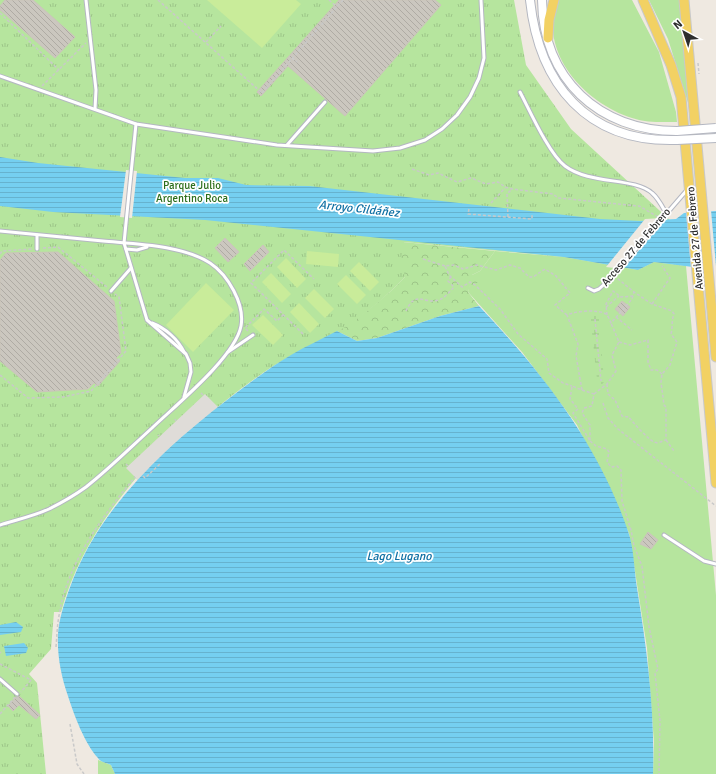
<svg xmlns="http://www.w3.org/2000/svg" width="716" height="774" viewBox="0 0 716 774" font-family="Signika,sans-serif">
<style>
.grass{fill:#b6e59e}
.forest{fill:url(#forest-crowns)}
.wetland{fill:url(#wetland-marsh)}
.park{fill:url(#park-tufts)}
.pitch{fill:#c9ec9a}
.plaza{fill:#dfdcd8}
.water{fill:url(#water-rules)}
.pier{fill:#efe9e1}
.building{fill:url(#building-back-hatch);stroke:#cbc5ba}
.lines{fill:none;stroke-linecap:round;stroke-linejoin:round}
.lane-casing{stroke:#b4b7c1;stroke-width:5}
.secondary-casing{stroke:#b4b7c1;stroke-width:10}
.primary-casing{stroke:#c9c9c9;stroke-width:11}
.path{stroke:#c9c9c9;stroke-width:1.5;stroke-dasharray:3 2;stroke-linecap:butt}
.lane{stroke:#fff;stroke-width:3}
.secondary{stroke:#fff;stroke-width:8}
.primary{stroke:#f2d163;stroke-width:9}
.secondary-bridge-casing{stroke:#b4b7c1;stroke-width:10;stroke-linecap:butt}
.secondary-bridge{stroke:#fff;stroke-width:8}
.labels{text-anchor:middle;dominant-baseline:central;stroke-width:3.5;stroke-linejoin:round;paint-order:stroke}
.park-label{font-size:11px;fill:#2c6e1b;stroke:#fff}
.street-label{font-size:11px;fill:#2e2e2e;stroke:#fff}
.water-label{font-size:12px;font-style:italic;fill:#0d6fa3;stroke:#fff}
</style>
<defs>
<pattern id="forest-crowns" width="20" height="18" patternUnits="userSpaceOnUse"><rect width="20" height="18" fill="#b6e59e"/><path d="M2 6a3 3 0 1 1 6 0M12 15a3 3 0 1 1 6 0" fill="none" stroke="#9dc588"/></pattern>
<pattern id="wetland-marsh" width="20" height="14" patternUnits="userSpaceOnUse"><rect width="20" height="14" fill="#b6e59e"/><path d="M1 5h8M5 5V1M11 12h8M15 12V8" fill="none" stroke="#9dc588"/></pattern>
<pattern id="park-tufts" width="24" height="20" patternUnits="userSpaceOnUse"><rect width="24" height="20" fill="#b6e59e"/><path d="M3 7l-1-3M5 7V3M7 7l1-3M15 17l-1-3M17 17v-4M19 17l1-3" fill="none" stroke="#9dc588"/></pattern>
<pattern id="water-rules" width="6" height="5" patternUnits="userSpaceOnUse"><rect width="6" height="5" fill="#75cff0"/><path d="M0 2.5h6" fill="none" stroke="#66b2ce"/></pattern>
<pattern id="building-back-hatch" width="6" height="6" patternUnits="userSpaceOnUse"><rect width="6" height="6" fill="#cbc7bf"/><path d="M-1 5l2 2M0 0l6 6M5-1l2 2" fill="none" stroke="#afaba4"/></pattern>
</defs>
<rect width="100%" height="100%" fill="#efe9e1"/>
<g class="grass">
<path d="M557,0H632L659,52L676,112L677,122C662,122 647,123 632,118C585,103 538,53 557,0Z"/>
<path d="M649,0H680L690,109L668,39Z"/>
<path d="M495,251L564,257L638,270L654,262L686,266L716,595V774H653L654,742L647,648L629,533L577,425L522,352L468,292L472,275L480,271Z"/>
<path d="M98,760L111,765L115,774H98Z"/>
</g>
<path class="forest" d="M135,216L495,251L480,271L472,275L479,282L470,286L468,292L479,306L440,316L377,338L357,341L337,331C362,316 385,298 405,277Z"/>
<path class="wetland" d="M590,314H599L604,382L598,389Z"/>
<path class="park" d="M0,0H514L526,65L571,129L672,222L686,266L654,262L638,270L564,257L404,242L401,259L405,277C385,298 362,317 337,332C311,346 284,358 260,375C216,406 176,442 138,480L136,478C102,519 75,561 61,612H54L51,649L29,674L37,683L46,774H0Z"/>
<g class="pitch">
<path d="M207,0H296L301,4L262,48Z"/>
<path d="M307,251L339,254L338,267L306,264Z"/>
<path d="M286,258L306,279L297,288L277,267Z"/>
<path d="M359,262L379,282L370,291L350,271Z"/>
<path d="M271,273L291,294L282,303L262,282Z"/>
<path d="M346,275L366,295L357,304L337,284Z"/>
<path d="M206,283L234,310L193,352L166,325Z"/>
<path d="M314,289L334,309L325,318L305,298Z"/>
<path d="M299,303L319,324L310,333L290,312Z"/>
<path d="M263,315L283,335L273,345L252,325Z"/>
</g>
<path class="plaza" d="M205,394L218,407L171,447L138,480L126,468Z"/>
<g class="water">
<path d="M0,157L38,163L185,178H218L246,185L309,186L600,219L640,221L676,219L684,213L716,211V270L654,262L638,270L564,257L205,220L53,212L0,206Z"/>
<path d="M479,306C542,372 598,443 628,531C634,548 634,569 637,588C647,650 655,711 653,774H115L111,765C107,763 100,762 98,758C85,744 74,715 68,696C61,676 57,655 58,634C59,619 64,604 69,590C97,510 162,450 227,400C248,384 269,368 291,355C306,346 322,339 337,331L357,341L377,338L440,316Z"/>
<path d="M16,622L23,627L21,632L0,635V625Z"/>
<path d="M24,643L28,648L26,653L6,656L4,646Z"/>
</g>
<g class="pier">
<path d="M126,170L137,171L132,218L120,217Z"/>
<path d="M711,210L716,266V272L691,268L686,212Z"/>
<path d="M663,218L665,220L623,269L606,267L645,219Z"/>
</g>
<g class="building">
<path d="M5,0H33L75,37L55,58L0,10V6Z"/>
<path d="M339,0H435L441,5L345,116L288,66L261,96L257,92Z"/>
<path d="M225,238L239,252L228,262L215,248Z"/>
<path d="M263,245L269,252L250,271L244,264Z"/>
<path d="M58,252L114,301L121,353L116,358L120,361L98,386L94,383L88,389L37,392L0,361V260L6,253Z"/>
<path d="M622,301L630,307L623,316L615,309Z"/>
<path d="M648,532L658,540L651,549L640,544Z"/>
<path d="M19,696L40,715L36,719L19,705L13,711L8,706L16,697Z"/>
</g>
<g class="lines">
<defs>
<g id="lane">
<path d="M86,0L96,90L95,109"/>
<path d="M0,76L136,124L277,145L373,151L400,148L425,140L442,129L457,115L470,97L479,78L484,58L481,0"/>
<path d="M520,92C530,111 549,154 565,166C590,185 634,177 652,193C658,198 662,206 666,213"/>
<path d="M136,124L124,243L147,320L186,354L190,363L191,372L184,397"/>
<path d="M287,145L325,102"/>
<path d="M0,231C34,234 69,238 103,241C136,244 182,245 210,263C228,275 245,304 241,326C235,357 176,405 152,428C130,448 109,469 86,487C75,495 61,503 49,509C34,516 16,520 0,525"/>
<path d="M37,249V235"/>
<path d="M126,249L137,250L147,247"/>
<path d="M588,288L594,291L599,289L609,280L687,190"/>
<path d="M111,291L131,268"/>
<path d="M152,323C165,328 178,339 184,352"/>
<path d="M228,352L253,335"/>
<path d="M664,535L704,561L716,564"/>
<path d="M0,679L17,694"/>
</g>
<g id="secondary">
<path d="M530,0C539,84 587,143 677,140"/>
<path d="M542,0C543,79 599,131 677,131"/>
</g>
<g id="primary">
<path d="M643,0L671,65L681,97L716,483"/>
<path d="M684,0L716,357"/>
<path d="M548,38L549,20L554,0"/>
</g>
</defs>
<use href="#lane" class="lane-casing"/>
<use href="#secondary" class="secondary-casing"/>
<use href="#primary" class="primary-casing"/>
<g class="path">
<path d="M158,0L262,93L343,0"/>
<path d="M329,0L337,7"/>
<path d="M0,13L59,70"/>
<path d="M206,42L221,26"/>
<path d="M292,58L297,62"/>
<path d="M698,63L699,74"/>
<path d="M42,86L86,43"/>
<path d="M412,169L429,175L438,173L457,182L471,178L486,184L498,182L505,187L512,189L553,194L558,198L639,206L658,217"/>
<path d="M491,203L505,188"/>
<path d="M469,209L468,214L532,219V215"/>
<path d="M508,217L507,194L512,189"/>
<path d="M43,248L58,247L108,288"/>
<path d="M0,254L2,251L33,249"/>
<path d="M423,259L445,266"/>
<path d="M652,304L670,278L662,266"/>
<path d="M606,307L619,296"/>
<path d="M406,311C416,289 424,305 439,300C445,298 450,291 454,287L448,281L451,277"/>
<path d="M567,315L555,305L570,293L556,276L545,269L533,277H529L520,268L510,265L496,270L477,265L463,269L454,265L445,266L449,275L462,287L470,282L475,285L500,309L518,334L547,359L549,373L563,383L572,386"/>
<path d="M607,315L606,304L613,291L621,297L633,296"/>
<path d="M616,317L632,330"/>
<path d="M595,319L601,381"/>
<path d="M248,331L245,328L264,309L277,321L284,314"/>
<path d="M303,334L251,283L284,250L314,279"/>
<path d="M619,342L630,345L648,340V362L651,370H657L662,374"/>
<path d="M0,375L28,398L63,397L91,391L126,351L119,297L115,294"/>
<path d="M607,384L608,394L615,400L622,416L629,417C632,422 649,440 654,442C658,444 662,441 666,440V407L664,405L661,382L662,374L670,365L677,342L671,334C673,327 671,322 674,314L672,311L652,304L634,292"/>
<path d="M582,390L594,394L592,406L584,408L582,413L590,425V441L573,413L578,409L570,399L572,386L582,390L576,356L578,344L567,315C575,311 597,309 606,314C608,316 610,320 611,323L632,299L634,292L617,278"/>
<path d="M201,393L203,395"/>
<path d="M594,394L607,384L616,371L612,355L619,342L611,323"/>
<path d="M603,403L608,418L618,429L716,506"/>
<path d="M175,419L176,421"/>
<path d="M158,435L159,436"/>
<path d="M666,440L674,451"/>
<path d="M590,441L596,446L607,449L609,452L607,462L611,467L617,466L621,470L622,501L631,530L634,546L642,566L649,627L658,669L655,673L660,721L659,774"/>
<path d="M126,464L128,466"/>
<path d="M143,476L145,478L160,464"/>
<path d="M56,647C57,636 57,626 59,616C67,563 102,517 135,477"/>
<path d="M0,653L1,652"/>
<path d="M0,664L31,680L21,692"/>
<path d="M0,714L15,697"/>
<path d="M70,724L77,764L84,774"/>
</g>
<use href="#lane" class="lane"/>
<use href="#secondary" class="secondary"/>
<use href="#primary" class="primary"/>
<defs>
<g id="secondary-bridge">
<path d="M677,131L716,128"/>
<path d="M677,140L716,138"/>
</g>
</defs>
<use href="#secondary-bridge" class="secondary-bridge-casing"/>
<use href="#secondary-bridge" class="secondary-bridge"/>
</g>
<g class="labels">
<g class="park-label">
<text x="192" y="185">Parque Julio<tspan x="192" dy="13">Argentino Roca</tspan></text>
</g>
<g class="street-label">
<text transform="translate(695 238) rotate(-95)">Avenida 27 de Febrero</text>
<text transform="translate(636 247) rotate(-49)">Acceso 27 de Febrero</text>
</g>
<g class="water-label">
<text transform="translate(359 209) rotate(6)">Arroyo Cildáñez</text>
<text x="399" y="556">Lago Lugano</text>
</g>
</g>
<g transform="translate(684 32) rotate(320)" stroke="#ffffff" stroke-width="3" paint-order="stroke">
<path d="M0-3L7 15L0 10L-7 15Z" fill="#2e2e2e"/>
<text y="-6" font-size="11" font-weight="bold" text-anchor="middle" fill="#2e2e2e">N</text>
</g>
</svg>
